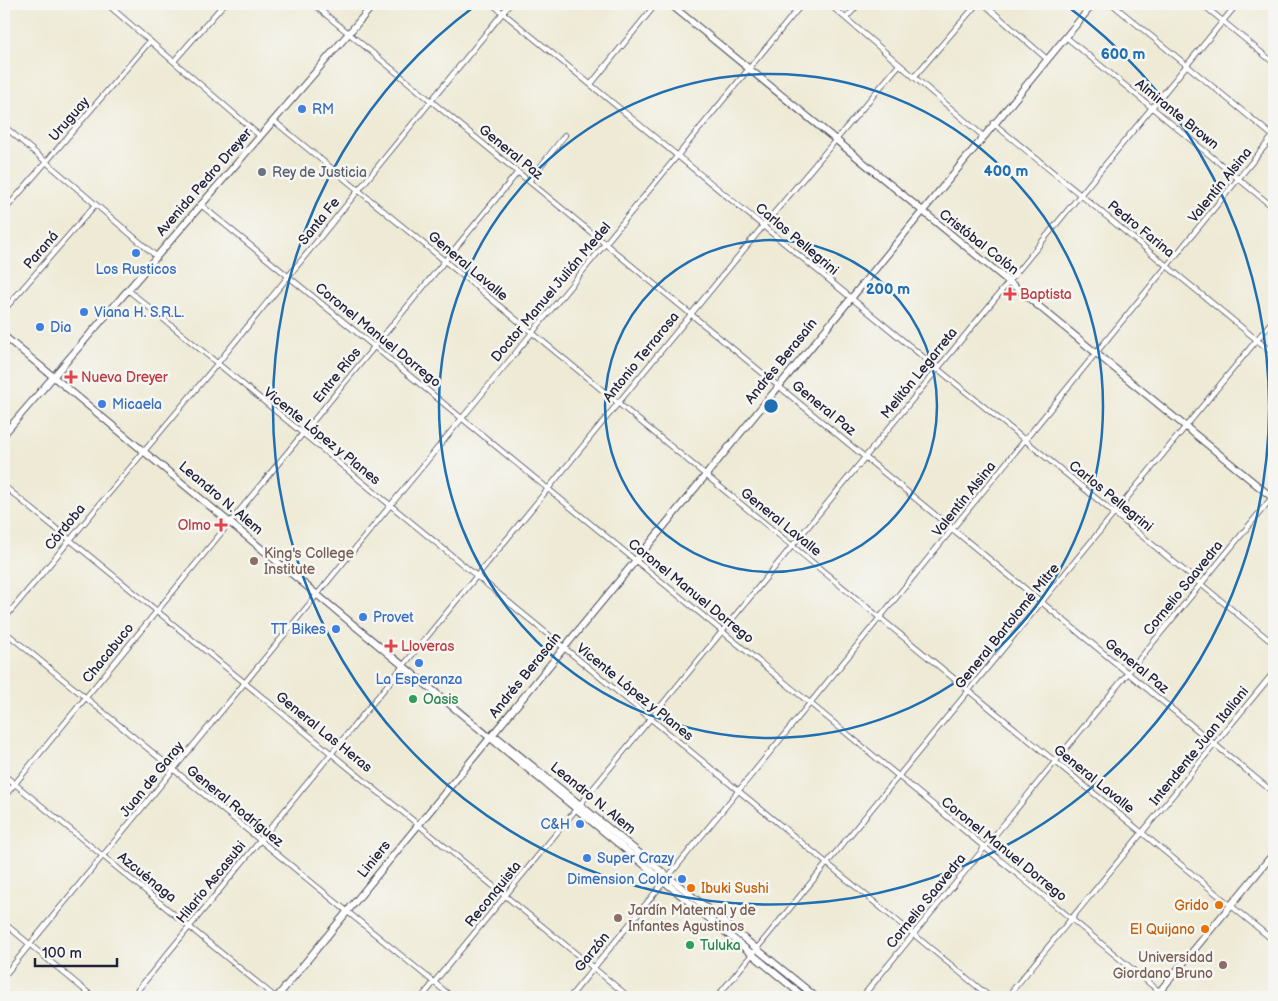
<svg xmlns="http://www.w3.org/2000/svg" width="1278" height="1001" viewBox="0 0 1278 1001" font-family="'Balsamiq Sans',sans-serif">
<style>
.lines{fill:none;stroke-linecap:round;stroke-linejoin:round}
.street-casing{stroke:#414052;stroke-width:6}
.secondary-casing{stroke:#414052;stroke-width:8}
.street{stroke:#fff;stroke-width:4.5}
.secondary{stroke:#fff;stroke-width:6}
.ring{fill:none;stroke:#1f6fb2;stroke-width:2.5}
.shop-dot{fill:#3f7fe0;stroke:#f6f6f2;stroke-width:2}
.worship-dot{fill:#6b7280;stroke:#f6f6f2;stroke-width:2}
.health-dot{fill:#e0444e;stroke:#f6f6f2;stroke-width:2}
.education-dot{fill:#8d6e63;stroke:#f6f6f2;stroke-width:2}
.leisure-dot{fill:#2e9e5b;stroke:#f6f6f2;stroke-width:2}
.food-dot{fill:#e8710a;stroke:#f6f6f2;stroke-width:2}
.labels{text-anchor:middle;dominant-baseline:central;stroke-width:5;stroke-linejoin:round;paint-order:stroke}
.shop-label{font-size:14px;fill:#366cbe;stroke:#f6f6f2;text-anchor:start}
.street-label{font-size:14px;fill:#22223b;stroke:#f6f6f2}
.worship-label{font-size:14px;fill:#5b616d;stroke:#f6f6f2;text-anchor:start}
.health-label{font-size:14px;fill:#be3a42;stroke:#f6f6f2;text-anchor:start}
.education-label{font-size:14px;fill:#785e54;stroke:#f6f6f2;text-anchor:start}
.leisure-label{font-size:14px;fill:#27864d;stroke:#f6f6f2;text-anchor:start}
.food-label{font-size:14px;fill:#c56008;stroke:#f6f6f2;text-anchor:end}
.centre{fill:#1f6fb2;stroke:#f6f6f2;stroke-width:2.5}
.ring-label{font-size:15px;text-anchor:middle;font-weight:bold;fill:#1f6fb2;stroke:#f6f6f2;stroke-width:5;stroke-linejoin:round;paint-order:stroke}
</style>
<rect width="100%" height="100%" fill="#f6f6f2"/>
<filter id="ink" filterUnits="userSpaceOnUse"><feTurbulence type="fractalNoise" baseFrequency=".02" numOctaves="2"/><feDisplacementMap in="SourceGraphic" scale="10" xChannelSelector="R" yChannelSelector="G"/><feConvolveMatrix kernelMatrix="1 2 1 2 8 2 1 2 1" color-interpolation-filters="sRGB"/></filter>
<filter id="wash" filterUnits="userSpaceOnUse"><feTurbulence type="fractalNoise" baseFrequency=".0096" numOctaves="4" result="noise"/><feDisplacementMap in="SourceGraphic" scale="20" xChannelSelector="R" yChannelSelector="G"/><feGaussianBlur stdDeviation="1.12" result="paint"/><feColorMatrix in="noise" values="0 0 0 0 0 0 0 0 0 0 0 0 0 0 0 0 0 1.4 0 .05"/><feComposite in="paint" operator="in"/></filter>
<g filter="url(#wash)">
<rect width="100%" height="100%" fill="#eeead5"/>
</g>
<g filter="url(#ink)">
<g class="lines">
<defs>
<g id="street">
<path d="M107,4L260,136"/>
<path d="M313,4L1274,793"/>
<path d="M492,4L1274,644"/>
<path d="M829,4L983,136"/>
<path d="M984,4L1047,59"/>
<path d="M1112,4L1273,136"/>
<path d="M1202,4L1274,63"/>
<path d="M846,18L859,4"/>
<path d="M1066,37L1274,208"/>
<path d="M174,61L224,4"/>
<path d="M914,77L977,4"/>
<path d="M591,84L656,4"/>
<path d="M274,121L1274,941"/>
<path d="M993,123L1274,354"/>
<path d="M4,126L156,256"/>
<path d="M529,181L565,135"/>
<path d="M201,205L811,704L1160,992"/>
<path d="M4,211L150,41"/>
<path d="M128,290L990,997"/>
<path d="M4,310L95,205"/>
<path d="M4,486L629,997"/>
<path d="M4,619L217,364L510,4"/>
<path d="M4,631L452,997"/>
<path d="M4,775L275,997"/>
<path d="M4,797L518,172"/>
<path d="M4,923L93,997"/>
<path d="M4,976L802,4"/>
<path d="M132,997L764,225L899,65"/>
<path d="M422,997L1237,4"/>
<path d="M570,997L1274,135"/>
<path d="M717,997L1274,319"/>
<path d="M862,997L1274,495"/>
<path d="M1007,997L1274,672"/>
</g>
<g id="secondary">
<path d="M670,4L1274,499"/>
<path d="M4,336L804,997"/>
<path d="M4,434L374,4"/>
<path d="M491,737L498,738L816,997"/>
<path d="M1160,992L1165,997"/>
<path d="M277,997L1093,4"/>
<path d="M1155,997L1274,853"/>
</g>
</defs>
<use href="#street" class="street-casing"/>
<use href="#secondary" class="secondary-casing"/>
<use href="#street" class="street"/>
<use href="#secondary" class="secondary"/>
</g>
</g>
<g class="ring">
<circle cx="771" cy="406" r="166"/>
<circle cx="771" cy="406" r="332"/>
<path d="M1067 6A498 498 0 1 1 475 6"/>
</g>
<g class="shop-dot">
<circle cx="302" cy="109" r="5"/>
<circle cx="136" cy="253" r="5"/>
<circle cx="84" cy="312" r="5"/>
<circle cx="40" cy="327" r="5"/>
<circle cx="102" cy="404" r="5"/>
<circle cx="363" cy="617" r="5"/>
<circle cx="336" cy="629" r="5"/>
<circle cx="419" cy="663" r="5"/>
<circle cx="580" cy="824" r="5"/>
<circle cx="587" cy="858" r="5"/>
<circle cx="682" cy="879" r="5"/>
</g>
<circle class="worship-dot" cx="262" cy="172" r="5"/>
<g class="health-dot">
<path d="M1007.5 286.5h5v5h5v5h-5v5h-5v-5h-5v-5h5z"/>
<path d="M68.5 369.5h5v5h5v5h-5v5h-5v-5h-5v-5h5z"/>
<path d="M218.5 517.5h5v5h5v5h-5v5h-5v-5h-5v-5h5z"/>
<path d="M388.5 638.5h5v5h5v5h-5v5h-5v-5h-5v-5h5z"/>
</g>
<g class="education-dot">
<circle cx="254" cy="561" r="5"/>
<circle cx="618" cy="918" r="5"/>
<circle cx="1223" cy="965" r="5"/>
</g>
<g class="leisure-dot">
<circle cx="413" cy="699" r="5"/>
<circle cx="690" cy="945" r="5"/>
</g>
<g class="food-dot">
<circle cx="691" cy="888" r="5"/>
<circle cx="1219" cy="905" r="5"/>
<circle cx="1205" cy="929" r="5"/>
</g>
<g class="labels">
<g class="shop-label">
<text x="312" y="109">RM</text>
<text x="136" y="269" text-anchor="middle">Los Rusticos</text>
<text x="94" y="312">Viana H. S.R.L.</text>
<text x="50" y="327">Dia</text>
<text x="112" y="404">Micaela</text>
<text x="373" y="617">Provet</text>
<text x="326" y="629" text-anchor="end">TT Bikes</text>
<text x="419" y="679" text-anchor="middle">La Esperanza</text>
<text x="570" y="824" text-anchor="end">C&amp;H</text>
<text x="597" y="858">Super Crazy</text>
<text x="672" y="879" text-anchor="end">Dimension Color</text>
</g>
<g class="street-label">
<text transform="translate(1177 114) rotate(39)">Almirante Brown</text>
<text transform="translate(69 119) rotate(-49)">Uruguay</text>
<text transform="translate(511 152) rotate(39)">General Paz</text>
<text transform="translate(204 182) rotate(-49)">Avenida Pedro Dreyer</text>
<text transform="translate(1220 185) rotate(-51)">Valentín Alsina</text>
<text transform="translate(319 221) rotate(-51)">Santa Fe</text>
<text transform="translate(1141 229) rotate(39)">Pedro Farina</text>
<text transform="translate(797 239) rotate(40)">Carlos Pellegrini</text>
<text transform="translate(979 242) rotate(38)">Cristóbal Colón</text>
<text transform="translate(41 250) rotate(-49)">Paraná</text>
<text transform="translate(468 266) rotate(40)">General Lavalle</text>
<text transform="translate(551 292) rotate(-50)">Doctor Manuel Julián Medel</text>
<text transform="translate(378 335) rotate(39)">Coronel Manuel Dorrego</text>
<text transform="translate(641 357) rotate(-51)">Antonio Terrarosa</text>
<text transform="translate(781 361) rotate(-51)">Andrés Berasaín</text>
<text transform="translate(919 373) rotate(-51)">Melitón Legarreta</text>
<text transform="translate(337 375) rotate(-51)">Entre Ríos</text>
<text transform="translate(824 408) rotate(39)">General Paz</text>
<text transform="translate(322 436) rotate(39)">Vicente López y Planes</text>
<text transform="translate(1111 496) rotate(39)">Carlos Pellegrini</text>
<text transform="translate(221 498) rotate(40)">Leandro N. Alem</text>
<text transform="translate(964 499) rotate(-51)">Valentín Alsina</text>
<text transform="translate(781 522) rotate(39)">General Lavalle</text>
<text transform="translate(65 527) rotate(-51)">Córdoba</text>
<text transform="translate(1183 588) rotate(-51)">Cornelio Saavedra</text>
<text transform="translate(691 591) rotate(39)">Coronel Manuel Dorrego</text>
<text transform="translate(1007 626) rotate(-51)">General Bartolomé Mitre</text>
<text transform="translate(108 653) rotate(-51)">Chacabuco</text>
<text transform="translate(1137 666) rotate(39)">General Paz</text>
<text transform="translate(525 675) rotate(-51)">Andrés Berasaín</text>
<text transform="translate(635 692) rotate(39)">Vicente López y Planes</text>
<text transform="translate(324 732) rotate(39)">General Las Heras</text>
<text transform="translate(1199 746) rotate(-51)">Intendente Juan Italiani</text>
<text transform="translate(152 779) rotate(-51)">Juan de Garay</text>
<text transform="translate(1094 779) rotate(39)">General Lavalle</text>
<text transform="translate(593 798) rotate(39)">Leandro N. Alem</text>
<text transform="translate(235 806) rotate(39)">General Rodríguez</text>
<text transform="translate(1004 849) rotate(39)">Coronel Manuel Dorrego</text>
<text transform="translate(374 859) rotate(-51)">Liniers</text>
<text transform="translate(147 877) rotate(39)">Azcuénaga</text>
<text transform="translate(211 882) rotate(-51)">Hilario Ascasubi</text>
<text transform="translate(493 894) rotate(-51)">Reconquista</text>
<text transform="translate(926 901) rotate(-51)">Cornelio Saavedra</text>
<text transform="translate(592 952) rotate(-51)">Garzón</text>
</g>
<g class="worship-label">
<text x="272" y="172">Rey de Justicia</text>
</g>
<g class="health-label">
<text x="1020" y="294">Baptista</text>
<text x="81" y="377">Nueva Dreyer</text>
<text x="211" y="525" text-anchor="end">Olmo</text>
<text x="401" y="646">Lloveras</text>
</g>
<g class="education-label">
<text x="264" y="553">King's College<tspan x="264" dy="16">Institute</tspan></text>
<text x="628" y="910">Jardín Maternal y de<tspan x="628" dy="16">Infantes Agustinos</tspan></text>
<text x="1213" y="957" text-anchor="end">Universidad<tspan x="1213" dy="16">Giordano Bruno</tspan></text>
</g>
<g class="leisure-label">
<text x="423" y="699">Oasis</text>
<text x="700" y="945">Tuluka</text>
</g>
<g class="food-label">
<text x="701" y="888" text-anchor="start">Ibuki Sushi</text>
<text x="1209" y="905">Grido</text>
<text x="1195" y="929">El Quijano</text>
</g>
</g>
<circle cx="771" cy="406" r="8" class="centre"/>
<g class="ring-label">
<text x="1123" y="59">600 m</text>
<text x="1006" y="176">400 m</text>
<text x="888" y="294">200 m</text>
</g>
<rect width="1278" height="1001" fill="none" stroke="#f6f6f2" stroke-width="20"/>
<path d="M35 958v8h82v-8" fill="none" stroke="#22223b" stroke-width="2.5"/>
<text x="42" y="958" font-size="15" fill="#22223b" stroke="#f6f6f2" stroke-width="4" paint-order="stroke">100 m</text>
</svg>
